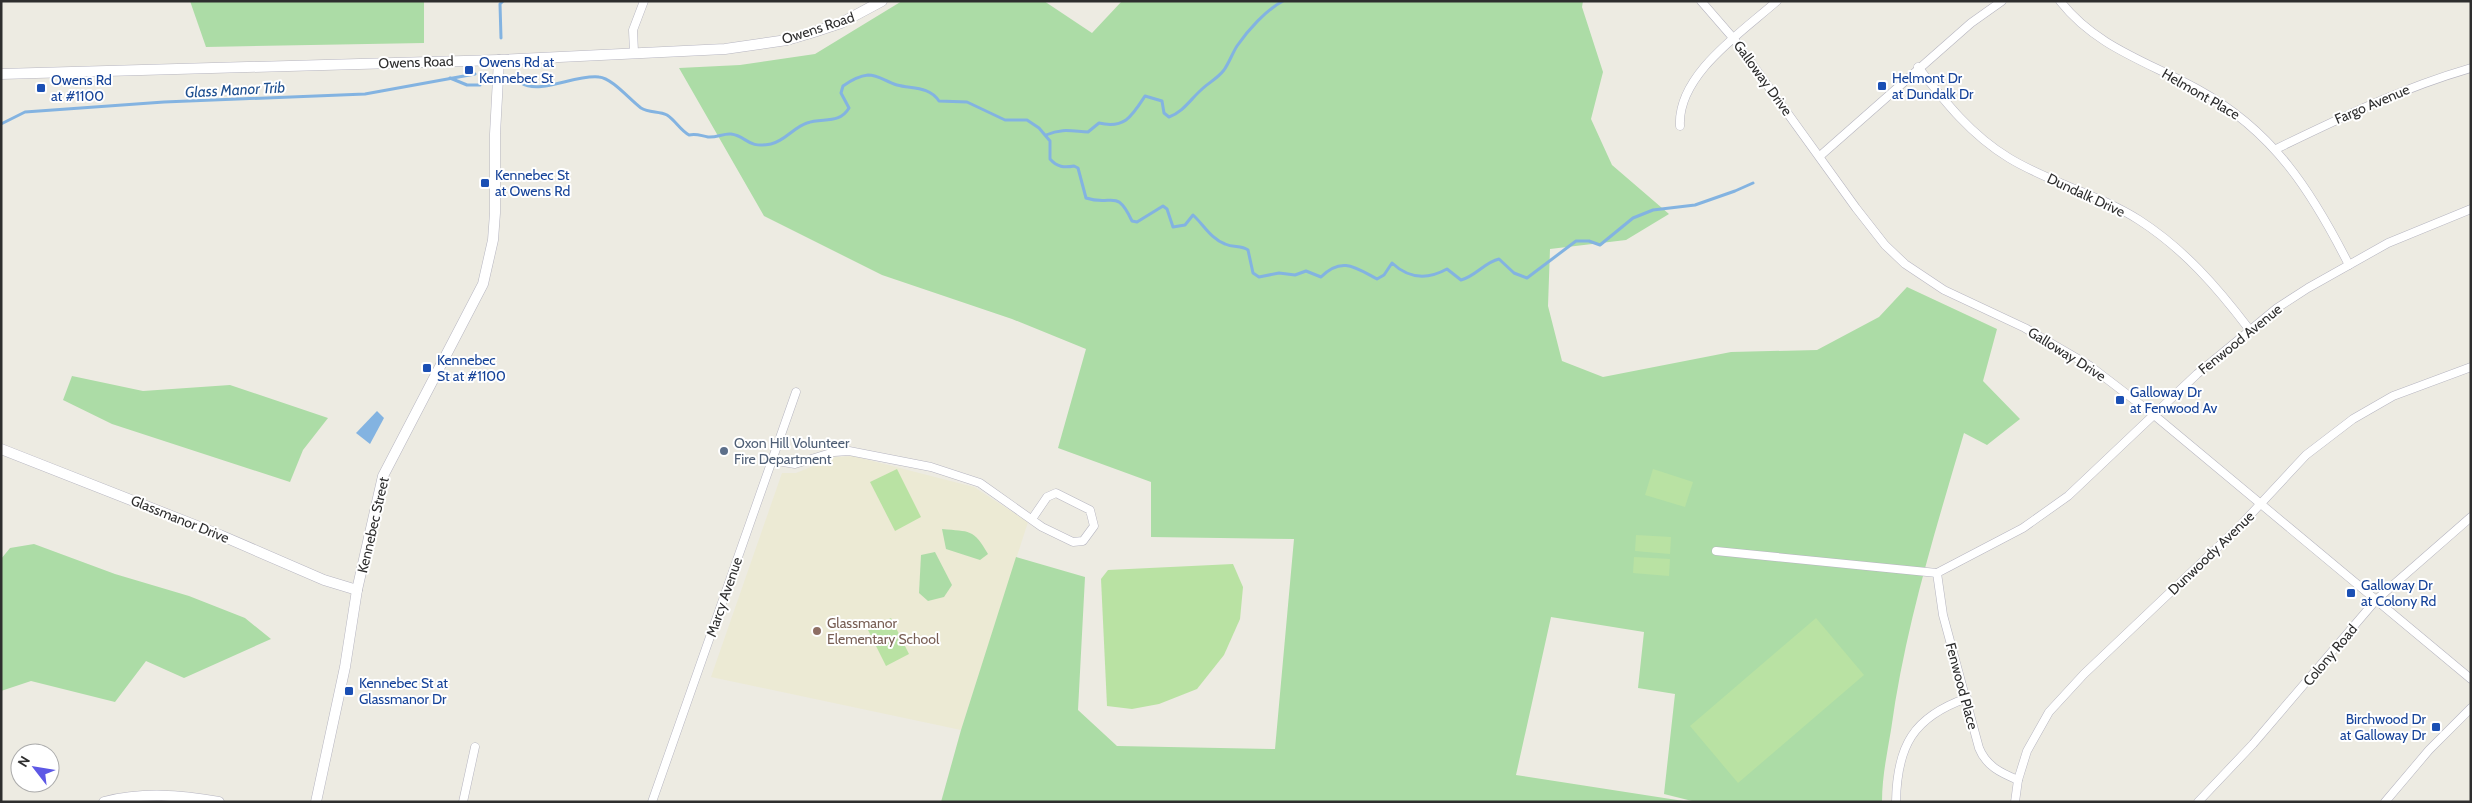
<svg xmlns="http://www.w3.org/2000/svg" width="2472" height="803" viewBox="0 0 2472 803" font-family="Cabin,sans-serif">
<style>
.education{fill:#ecead4}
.green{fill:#acdca6}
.pitch{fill:#b9e2a3}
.water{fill:#83b3e1}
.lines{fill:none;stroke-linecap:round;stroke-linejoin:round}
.stream{stroke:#83b3e1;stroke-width:3}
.minor-casing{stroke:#b6b5c0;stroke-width:9}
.tertiary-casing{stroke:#b6b5c0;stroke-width:11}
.minor{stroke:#fff;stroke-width:8}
.tertiary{stroke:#fff;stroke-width:10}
.transit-dot{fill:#1a4fb4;stroke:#fff;stroke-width:2}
.service-dot{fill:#5c6f8a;stroke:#fff;stroke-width:2}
.education-dot{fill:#8d6e63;stroke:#fff;stroke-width:2}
.labels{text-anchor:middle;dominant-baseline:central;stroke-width:4;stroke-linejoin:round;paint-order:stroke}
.street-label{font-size:14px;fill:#2e2e2e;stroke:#fff}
.transit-label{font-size:14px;fill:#164399;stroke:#fff;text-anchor:start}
.service-label{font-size:14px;fill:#4e5e75;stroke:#fff;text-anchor:start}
.education-label{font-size:14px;fill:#785e54;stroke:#fff;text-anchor:start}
.water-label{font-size:15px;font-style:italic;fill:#1f5090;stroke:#fff}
</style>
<rect width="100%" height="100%" fill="#edebe2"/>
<path class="education" d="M853,456L974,487L1028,522L961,730L711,677L782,473H796L836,457Z"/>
<g class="green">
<path d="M190,1H424V43L206,47Z"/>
<path d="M902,1H1044L1092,33L1122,1H1583L1582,7L1603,72L1591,119L1612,165L1669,214L1626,240L1550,249L1548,306L1562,361L1603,377L1731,352L1817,350L1879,317L1907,287L1997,329L1983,381L2020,419L1987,445L1964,433C1935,532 1905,627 1891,730C1887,754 1882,777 1882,802H1696L1664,794L1675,694L1638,688L1644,632L1551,617L1516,775L1690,802H941L961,730L1016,557L1085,577L1078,710L1117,746L1275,749L1294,539L1151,537V482L1058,448L1086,349L1012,319L882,275L764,216L679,68L740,65L815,54Z"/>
<path d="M72,376L143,391L230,385L328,418L303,450L290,482L112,424L63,400Z"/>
<path d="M942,529C970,532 973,528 988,554L980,560L946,549Z"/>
<path d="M34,544L115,574L189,596L245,618L271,639L184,678L146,661L115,702L31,681L1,691V559L10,548Z"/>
<path d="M935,552L952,585L944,597L928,601L919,593L921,555Z"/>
</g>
<g class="pitch">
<path d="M897,469L921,517L895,531L870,482Z"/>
<path d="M1653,469L1693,482L1685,507L1645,495Z"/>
<path d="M1636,535L1671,537L1670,554L1635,551Z"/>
<path d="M1634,557L1670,559L1669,576L1633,573Z"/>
<path d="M1233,564L1243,587L1240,619L1224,655L1197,689L1159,704L1132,709L1107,706L1101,579L1108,570Z"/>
<path d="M891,618L909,654L886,666L868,630Z"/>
<path d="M1816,618L1864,675L1738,783L1690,726Z"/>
</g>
<path class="water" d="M377,411L384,418L370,444L356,433Z"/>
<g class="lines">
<g class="stream">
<path d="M501,38L500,4L503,1"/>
<path d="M450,78L467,85H480"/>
<path d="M521,83C541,95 575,74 599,77C612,78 630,100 641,108C649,113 659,111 667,115C676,121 680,130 689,135C697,133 701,136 708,137C716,138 724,133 731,134C747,136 747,149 771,144C785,141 794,127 807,123C822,117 839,125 849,108L841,93L843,86C850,81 858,76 868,75C879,75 886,82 897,85C912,89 929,86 939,101L967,102L1005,120H1027L1039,128L1050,141V159C1057,167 1064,168 1074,166L1078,168L1086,198C1113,207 1116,187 1132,221L1137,222L1163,206L1167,209L1173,227L1185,225L1193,215C1203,224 1211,239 1225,244C1234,248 1241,245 1248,250L1253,273L1259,277L1279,273L1295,275L1306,271L1321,277C1342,256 1356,268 1377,279L1384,275L1392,263C1409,279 1427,280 1447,269L1461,280C1476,276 1485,262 1499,259L1514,273L1527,278L1576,241H1589L1600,245L1633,218L1653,210L1695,205L1735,191L1753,183"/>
<path d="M1,124L25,112L164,102L365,94L475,74"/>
<path d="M1046,135C1062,128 1071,131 1088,132L1099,123C1125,129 1132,116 1145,96L1162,101L1164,113L1169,117C1183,112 1190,100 1201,90C1208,83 1217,79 1224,70C1229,63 1232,54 1237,46C1248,30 1266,10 1283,1"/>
</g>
<defs>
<g id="minor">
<path d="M1701,1L1734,39L1856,208L1885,245L1905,264L1944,290L2025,328L2090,366L2154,415L2471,679"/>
<path d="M2060,1C2097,48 2149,62 2199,90C2273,131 2311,190 2349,265"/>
<path d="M634,52L633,30L644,1"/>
<path d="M1918,67C1945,102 1971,135 2009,158C2050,183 2098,194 2139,220C2184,249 2217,287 2249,329"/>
<path d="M1680,126C1677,75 1742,32 1777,1"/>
<path d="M2276,149C2340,118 2402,88 2471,68"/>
<path d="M1820,156L1971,23L2002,1"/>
<path d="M772,460L795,464L834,452L849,451L931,467L980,483L1042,527L1073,542L1083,541L1094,526L1090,510L1056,493L1047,497L1032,519"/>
<path d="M1716,551L1937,573"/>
<path d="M1937,573L2023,528L2068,496L2197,374L2277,308L2308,288L2388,243L2471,209"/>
<path d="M1937,573L1943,615L1979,748C1986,766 2001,773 2018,780"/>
<path d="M463,802L475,747"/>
<path d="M652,802L796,392"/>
<path d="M1896,802C1897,746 1913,717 1967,698"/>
<path d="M2015,802L2018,780L2027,751L2049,712L2084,674L2238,528L2306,455L2353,419L2393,396L2471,367"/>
<path d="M2198,802L2253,744L2376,600L2471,517"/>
<path d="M2385,802L2429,750L2471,708"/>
</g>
<g id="tertiary">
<path d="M1,74L499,60L725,49L787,40L814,32L841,23L882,1"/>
<path d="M1,449L220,535L324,580L357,590"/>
<path d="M104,802C143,792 180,795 219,802"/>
<path d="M316,802L345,667L357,590L383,476L483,284L493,240L495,213V134L499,60"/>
</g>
</defs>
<use href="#minor" class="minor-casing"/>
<use href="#tertiary" class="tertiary-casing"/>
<use href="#minor" class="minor"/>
<use href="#tertiary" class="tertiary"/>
</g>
<g class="transit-dot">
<rect x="464" y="65" width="10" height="10" rx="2.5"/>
<rect x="1877" y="81" width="10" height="10" rx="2.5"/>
<rect x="36" y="83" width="10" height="10" rx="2.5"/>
<rect x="480" y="178" width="10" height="10" rx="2.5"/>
<rect x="422" y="363" width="10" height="10" rx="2.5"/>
<rect x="2115" y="395" width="10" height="10" rx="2.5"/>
<rect x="2346" y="588" width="10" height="10" rx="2.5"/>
<rect x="344" y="686" width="10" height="10" rx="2.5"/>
<rect x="2431" y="722" width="10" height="10" rx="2.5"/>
</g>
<circle class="service-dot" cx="724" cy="451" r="5"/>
<circle class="education-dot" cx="817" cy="631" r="5"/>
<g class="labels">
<g class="street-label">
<text transform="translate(818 28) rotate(-18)">Owens Road</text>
<text transform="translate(416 62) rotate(-2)">Owens Road</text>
<text transform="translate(1763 78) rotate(54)">Galloway Drive</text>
<text transform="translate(2201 94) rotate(30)">Helmont Place</text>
<text transform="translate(2372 104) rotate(-23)">Fargo Avenue</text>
<text transform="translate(2086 195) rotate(25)">Dundalk Drive</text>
<text transform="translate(2240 339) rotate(-39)">Fenwood Avenue</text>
<text transform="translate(2067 354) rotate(32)">Galloway Drive</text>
<text transform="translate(180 519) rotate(22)">Glassmanor Drive</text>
<text transform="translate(373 525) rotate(-77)">Kennebec Street</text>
<text transform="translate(2211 553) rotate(-44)">Dunwoody Avenue</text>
<text transform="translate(724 597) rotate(-71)">Marcy Avenue</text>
<text transform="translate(2330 655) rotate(-50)">Colony Road</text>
<text transform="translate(1962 686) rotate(75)">Fenwood Place</text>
</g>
<g class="transit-label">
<text x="479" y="62">Owens Rd at<tspan x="479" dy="16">Kennebec St</tspan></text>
<text x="1892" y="78">Helmont Dr<tspan x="1892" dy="16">at Dundalk Dr</tspan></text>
<text x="51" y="80">Owens Rd<tspan x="51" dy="16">at #1100</tspan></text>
<text x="495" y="175">Kennebec St<tspan x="495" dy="16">at Owens Rd</tspan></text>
<text x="437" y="360">Kennebec<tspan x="437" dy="16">St at #1100</tspan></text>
<text x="2130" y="392">Galloway Dr<tspan x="2130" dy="16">at Fenwood Av</tspan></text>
<text x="2361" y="585">Galloway Dr<tspan x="2361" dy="16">at Colony Rd</tspan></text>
<text x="359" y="683">Kennebec St at<tspan x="359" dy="16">Glassmanor Dr</tspan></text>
<text x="2426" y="719" text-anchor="end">Birchwood Dr<tspan x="2426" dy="16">at Galloway Dr</tspan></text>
</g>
<g class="service-label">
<text x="734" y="443">Oxon Hill Volunteer<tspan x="734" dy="16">Fire Department</tspan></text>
</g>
<g class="education-label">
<text x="827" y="623">Glassmanor<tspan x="827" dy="16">Elementary School</tspan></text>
</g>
<g class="water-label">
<text transform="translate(235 90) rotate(-3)">Glass Manor Trib</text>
</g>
</g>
<rect width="2472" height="803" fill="none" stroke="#2e2e2e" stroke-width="5"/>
<g transform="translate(35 768) rotate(301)"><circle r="24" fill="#ffffff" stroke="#ababab"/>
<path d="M0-4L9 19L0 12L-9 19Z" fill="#5d58e5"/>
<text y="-8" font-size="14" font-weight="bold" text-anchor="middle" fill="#2e2e2e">N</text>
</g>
</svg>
